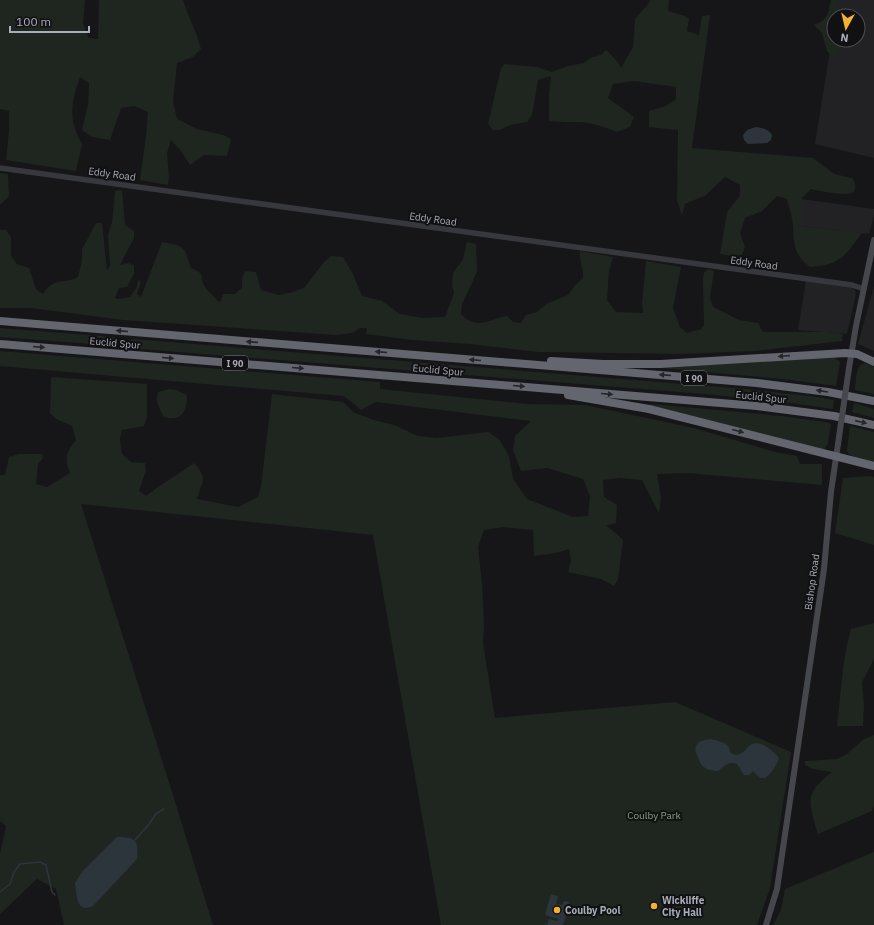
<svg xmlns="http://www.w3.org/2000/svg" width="874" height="925" viewBox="0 0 874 925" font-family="'IBM Plex Sans',sans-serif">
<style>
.built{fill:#222225}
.green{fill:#1e261f}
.water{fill:#2c353c}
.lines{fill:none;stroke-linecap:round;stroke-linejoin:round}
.stream{stroke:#2c353c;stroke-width:1.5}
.tertiary{stroke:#37383d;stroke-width:5.5}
.secondary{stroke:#45474d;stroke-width:6}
.motorway{stroke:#63666e;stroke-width:8}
.secondary-bridge{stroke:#45474d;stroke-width:6}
.oneway{fill:#26262a}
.poi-dot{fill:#f2b134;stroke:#111113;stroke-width:1.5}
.labels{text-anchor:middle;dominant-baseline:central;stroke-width:4;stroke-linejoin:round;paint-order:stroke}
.shield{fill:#111113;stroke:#7b7e86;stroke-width:1}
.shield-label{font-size:9px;font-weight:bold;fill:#a8adb8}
.street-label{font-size:10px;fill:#a8adb8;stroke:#111113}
.park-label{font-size:10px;fill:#7fa381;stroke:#111113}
.poi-label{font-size:10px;font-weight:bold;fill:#a8adb8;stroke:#111113;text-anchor:start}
</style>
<rect width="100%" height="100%" fill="#161618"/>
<g class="built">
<path d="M838,0H874V158L815,144L834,25V40H858V16H835Z"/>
<path d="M801,199L874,209V215L869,234L801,226Z"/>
<path d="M806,281L848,286L855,290L856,294L847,334L798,330Z"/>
<path d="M874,286V351L858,344Z"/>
</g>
<g class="green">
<path d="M0,0H85L83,24L89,38L98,39L99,0H183C188,17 197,32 201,49L193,57L177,63L173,102L177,119L197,129L223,135L231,139L227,156L204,155L190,165L182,152L171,140L167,153L169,177L168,185L140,180L146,136L148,112L134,106L121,108L110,140L92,137L82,130L88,105L89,83L80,77C71,104 68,119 82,144L76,171L6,160L9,130V111L0,109Z"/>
<path d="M650,0H669L668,11L685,16L689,19L687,31L699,35L702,16L710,15L692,148L813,158L834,174L852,178C856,183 856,186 854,192C846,197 821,191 811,189L801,199V226L862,233C853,245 844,260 829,264C823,266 816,266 810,267C793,254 794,244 793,225C792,216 789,208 787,199L777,196L762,211L745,218L740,233L745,247L742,255L732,256L720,254L727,212L740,196V185L725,177L706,195L685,204L682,216L677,200L678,130L649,127V111L666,106L676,99V87L634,81L613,84L608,98L634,117L630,127L617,132C605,127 593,123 580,122C570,122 559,122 549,121V95L551,76L538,80L532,115L527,122L510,125L500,130H493L488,124L501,68L505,64L537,67L552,72L568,66L584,63L592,57L601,55L606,50L618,62L621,68L633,47L635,19L649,3Z"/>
<path d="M831,0H840L837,16H834V40H841L836,59L827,51L822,33L814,25C828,20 828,14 831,0Z"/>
<path d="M0,173L8,174L9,196L0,205Z"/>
<path d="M122,190L125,225L134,231V238L120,265L128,263L134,265V274L127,287L119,288L115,298L119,299L130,297L137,287L138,280L141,282L137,294L141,297L162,242C186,246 184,247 191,268C208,275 198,276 205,287C209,292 214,297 219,302L221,301L223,294H235L242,288V278L245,271L256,272L261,290L279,295L293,292L305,287L324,262L331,256L343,257L353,274L362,296L382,301L400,314L422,318L445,317L454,293L452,285L453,273L463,259L467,242L476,244L477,272L462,304L461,314C477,331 489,319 507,316L513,322L521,323L526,315L537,312L548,303L568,295L575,285L583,278C584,269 579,261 580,251L613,257L609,271L607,300L616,312L643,313L642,303L646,261L681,267L673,308L680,327L687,333L701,329L704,325L703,279L704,273L708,269L714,271L710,298L713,307L739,320L758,323L763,332H827L843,334L842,341L755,351L680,354L539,352L470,344L412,340L366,334L367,328H360L352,333L336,335L123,320L31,308H0V230H6L11,237V256L17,264L29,268L36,289L43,294C54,276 63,285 78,277L82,260V249L96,223H102L107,270L110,266L108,235L112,222L115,191Z"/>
<path d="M0,328L114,337L118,339L119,341L118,344L105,345L0,337Z"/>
<path d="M133,339L745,389L818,397L834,400L833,409L785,402L705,394L129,348L126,345L127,342Z"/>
<path d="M0,351L380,382V389L528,404L585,405L694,428L775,452L797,456L800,464H822V485L687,473L657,474L661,498L659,513L642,480L620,478L603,480L604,497L617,505L616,523L606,526L611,529L623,540L618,579L614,586L601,579L568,572L571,561L569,549L556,553L534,556L533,530L503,527L484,530L478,547L482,583L484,627L483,643L495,718L675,702L791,752L770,888L757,925H441L373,535L81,504L173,795L213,925H64L56,889L37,879L0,914V854L6,826L0,821V475H5L9,457L19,454H42L43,458L38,464L36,484L47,487L70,473C64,457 66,452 76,440L72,426L56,419L50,413L51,377L147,384V417L144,426L122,430L120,439L122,454L131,462L145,463L146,470L139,491L146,496C161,484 178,475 194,463C208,478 202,482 197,499L238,507L258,497L261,486L272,394L343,402L353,412L374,420L394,425L418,436L437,438L488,432L499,439L509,456L513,479L527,499L573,517L588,516L590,496L583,479L547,468L521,471L513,450L515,436L531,421L376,402L361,410L352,402L343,396L0,366Z"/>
<path d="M834,357L840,362L836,386L782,379L662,368Z"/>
<path d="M865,363L874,367V394L855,390C856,381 855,365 865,363Z"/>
<path d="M170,389L176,390L187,395C187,411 182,422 164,417C159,408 155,401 158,392Z"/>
<path d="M854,403L874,409V418L852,412Z"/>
<path d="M651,404L782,416L825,422L831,424L828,443L824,450L649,405Z"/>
<path d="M850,426L874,432V462C865,460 852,459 847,451Z"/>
<path d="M870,476L874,477V545L835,533L843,478Z"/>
<path d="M874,623V659L862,682L864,705L863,726H837C841,694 842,660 851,629Z"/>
<path d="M874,735V805L872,811L818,834C815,825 809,806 811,797C814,786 824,778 832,772L813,769L805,765V761L837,759L847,754L864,739Z"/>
<path d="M874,852V925H773L781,910L785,889Z"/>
</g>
<g class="water">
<path d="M756,127C763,128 768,129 772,135L771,140L767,143L748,144L744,140L743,135L747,130Z"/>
<path d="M710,739C716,740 724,742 728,746C730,749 730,753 733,754C741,757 745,750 749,746C758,738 773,750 779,758C777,765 771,774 765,778H760L753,771L749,775H744L737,764C727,761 725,766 718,771C712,771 704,769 701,764C699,762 699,758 697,755C692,744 700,740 710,739Z"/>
<path d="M117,837C136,837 139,840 137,859L93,906C76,914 77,895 75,883L82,872Z"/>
<path d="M551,894L558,896L556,904L562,905L564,901L569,902L563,925H544L545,924L547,925L549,919L557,921L558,919L545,915Z"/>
</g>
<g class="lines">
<g class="stream">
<path d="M135,840L149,824L156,814L164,809"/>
<path d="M0,892L10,884L14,872L20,864L40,862L46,865L52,892L55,895"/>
</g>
<path class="tertiary" d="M0,168L852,285L864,289"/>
<g class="secondary">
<path d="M849,368L856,326L874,240"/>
<path d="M766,925L777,889L824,569L831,492L838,444"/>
</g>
<g class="motorway">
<path d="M0,321L757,383L828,392L874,401"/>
<path d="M0,344L757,406L834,416L874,425"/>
<path d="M551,361L603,364H661L845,353L857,354L874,362"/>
<path d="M568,395L649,409L874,466"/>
</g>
<path class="secondary-bridge" d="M838,444L849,368"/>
</g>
<defs><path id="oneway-solid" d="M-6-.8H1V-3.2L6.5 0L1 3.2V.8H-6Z"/></defs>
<g class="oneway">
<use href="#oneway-solid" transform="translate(122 331) rotate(-175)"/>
<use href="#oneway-solid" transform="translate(252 342) rotate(-175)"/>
<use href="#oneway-solid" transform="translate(39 347) rotate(5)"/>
<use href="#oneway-solid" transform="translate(381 352) rotate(-175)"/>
<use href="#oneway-solid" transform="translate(784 356) rotate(176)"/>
<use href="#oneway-solid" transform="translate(168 358) rotate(5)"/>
<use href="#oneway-solid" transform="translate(475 360) rotate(-175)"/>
<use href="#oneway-solid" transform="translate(298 368) rotate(5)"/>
<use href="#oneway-solid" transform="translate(665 375) rotate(-175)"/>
<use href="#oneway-solid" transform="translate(519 386) rotate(5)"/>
<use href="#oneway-solid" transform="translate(822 391) rotate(-171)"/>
<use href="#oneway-solid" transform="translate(607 394) rotate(5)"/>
<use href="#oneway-solid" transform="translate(861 422) rotate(13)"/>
<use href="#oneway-solid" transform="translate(738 431) rotate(15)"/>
</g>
<g class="poi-dot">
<circle cx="654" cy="906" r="4"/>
<circle cx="557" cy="910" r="4"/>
</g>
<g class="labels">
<g class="shield">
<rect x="222" y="356" width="26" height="14" rx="3"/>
<rect x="681" y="371" width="26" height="14" rx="3"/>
</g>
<g class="shield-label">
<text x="235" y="363">I 90</text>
<text x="694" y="378">I 90</text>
</g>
<g class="street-label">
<text transform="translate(112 174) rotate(8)">Eddy Road</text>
<text transform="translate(433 219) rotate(8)">Eddy Road</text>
<text transform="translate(754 263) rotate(8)">Eddy Road</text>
<text transform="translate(115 343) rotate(5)">Euclid Spur</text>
<text transform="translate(438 370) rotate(5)">Euclid Spur</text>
<text transform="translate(761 397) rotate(6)">Euclid Spur</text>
<text transform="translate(812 582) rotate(-82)">Bishop Road</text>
</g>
<g class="park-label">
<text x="654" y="815">Coulby Park</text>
</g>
<g class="poi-label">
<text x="662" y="900">Wickliffe<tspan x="662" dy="12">City Hall</tspan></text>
<text x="565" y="910">Coulby Pool</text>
</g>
</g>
<g transform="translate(846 28) rotate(188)"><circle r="19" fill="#111113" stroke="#4d4f55"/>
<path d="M0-3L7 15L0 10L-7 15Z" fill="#f2b134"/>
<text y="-6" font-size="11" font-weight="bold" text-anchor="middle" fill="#a8adb8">N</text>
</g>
<path d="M10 26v6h79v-6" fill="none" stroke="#a8adb8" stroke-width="2"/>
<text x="16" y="26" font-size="12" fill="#a8adb8" stroke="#111113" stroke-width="3" paint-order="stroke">100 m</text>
</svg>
